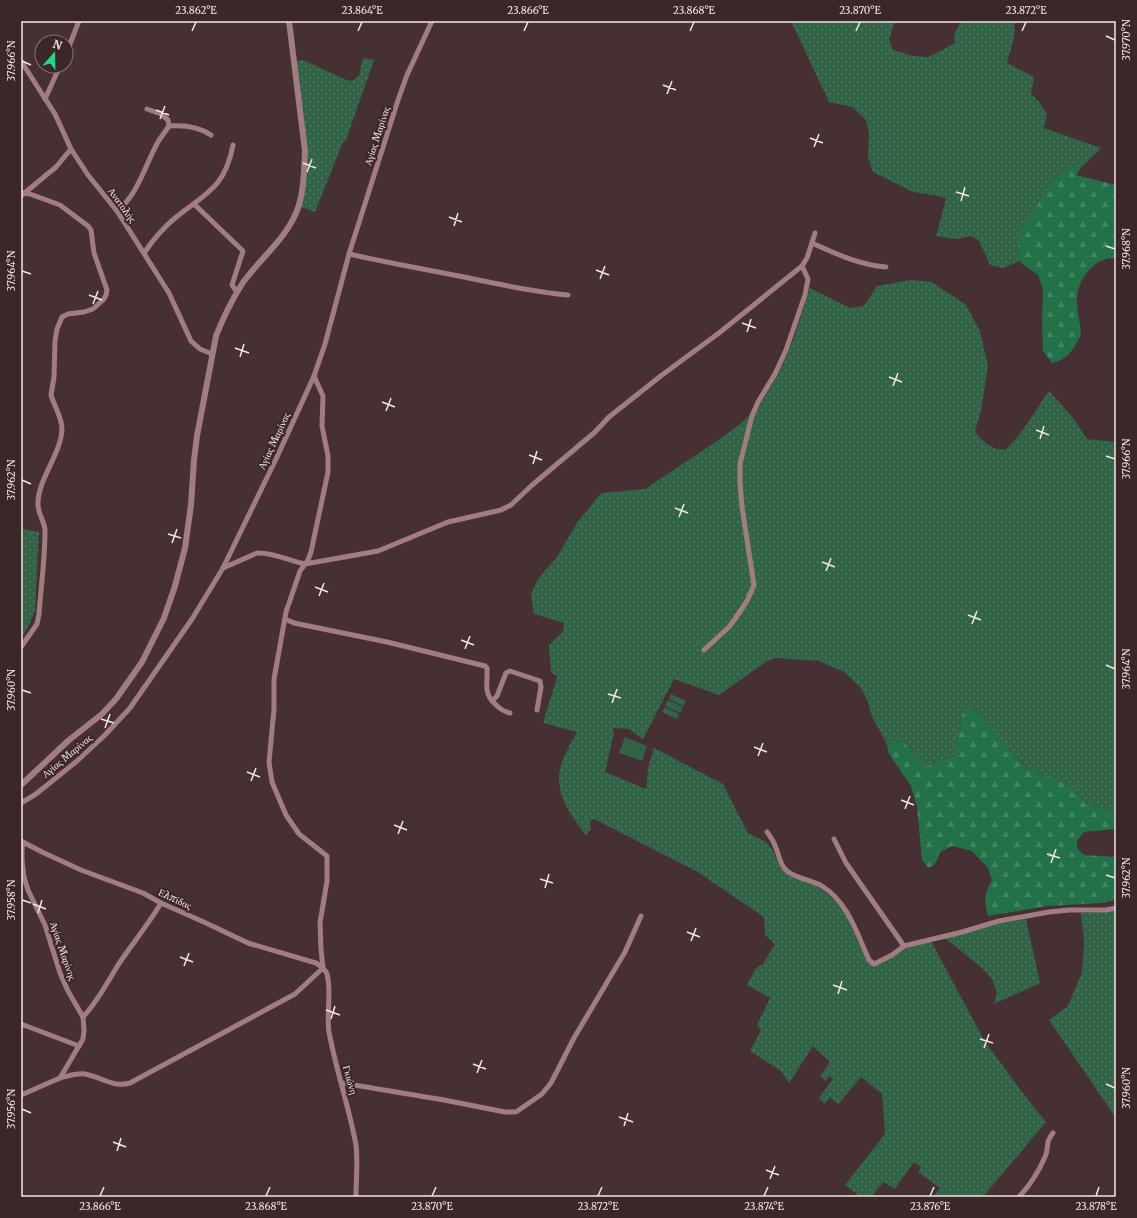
<svg xmlns="http://www.w3.org/2000/svg" width="1137" height="1218" viewBox="0 0 1137 1218" font-family="Merriweather,serif">
<style>
.grass{fill:url(#grass-dots)}
.forest{fill:url(#forest-firs)}
.pitch{fill:#316347}
.lines{fill:none;stroke-linecap:round;stroke-linejoin:round}
.minor{stroke:#a17d81;stroke-width:5}
.tertiary{stroke:#a17d81;stroke-width:6}
.ticks{fill:none;stroke:#f3e5e6;stroke-width:1.5}
.labels{text-anchor:middle;dominant-baseline:central;stroke-width:4;stroke-linejoin:round;paint-order:stroke}
.street-label{font-size:10px;fill:#f3e5e6;stroke:#3b2629}
.neatline{fill:none;stroke:#f3e5e6;stroke-width:1.5}
.ticks-label{font-size:10px;text-anchor:middle;fill:#f3e5e6}
</style>
<defs>
<pattern id="grass-dots" width="8" height="8" patternUnits="userSpaceOnUse"><rect width="8" height="8" fill="#316347"/><path d="M2 2h.1M6 6h.1" fill="none" stroke="#4f7962" stroke-width="1.8" stroke-linecap="round"/></pattern>
<pattern id="forest-firs" width="22" height="20" patternUnits="userSpaceOnUse"><rect width="22" height="20" fill="#227148"/><path d="M5 1l3.5 6h-7zM16 11l3.5 6h-7z" fill="#438562"/></pattern>
</defs>
<rect width="100%" height="100%" fill="#463033"/>
<g class="grass">
<path d="M791,21H895L889,40L893,50L913,56L929,57L955,43L954,35L961,21H1015L1014,38L1007,63L1034,77L1031,94L1039,102L1047,114L1044,128L1101,148L1081,168L1072,165L1055,178L1018,245L1020,261L1003,268L990,265L979,241L972,236L955,239L936,236L946,199L939,196L913,192L873,172L868,158L869,134L866,120L852,107L829,102Z"/>
<path d="M364,58L374,60L346,140L343,142L315,212L301,207L304,197L300,96L297,61L303,60L344,79L352,81L359,76L362,62Z"/>
<path d="M911,280L932,282L966,305L980,331L988,366L981,411L975,431C982,442 991,449 1005,450C1023,434 1035,410 1049,391L1074,419L1087,439L1116,442V809L1108,811L1083,801L1077,790L1056,778L1041,774L1025,767L973,708L959,737L955,755L926,767L913,754L904,741L887,744L872,717L868,702L860,687L844,672L819,661L776,658L767,661L719,695L674,679L643,739L629,729L613,728L614,733L605,772L646,789L648,768L654,748L723,784L748,833L766,842L772,849L781,869L792,877L808,882L822,889L838,903L845,913L867,962L875,966L904,949L931,941L984,1040L1022,1092L1046,1122L983,1197H933L940,1188L918,1172L921,1167L914,1162L895,1189L884,1182L871,1197H861L845,1185L885,1134L882,1094L861,1077L838,1104L830,1097L825,1104L819,1098L833,1079L829,1076L826,1081L820,1076L830,1062L813,1046L789,1083L781,1071L750,1051L761,1030L757,1025L770,998L747,985L756,968L763,964L775,944L765,935L764,917L696,871L594,819L590,821L591,829L586,835C573,818 558,799 559,776C560,761 570,745 577,732L543,723L557,677L551,672L549,645L563,632L564,623L534,614L531,594L538,579L557,557L577,523L601,493L645,489L711,445L738,426L759,406L779,373L794,338L810,288L850,308L864,306L877,286Z"/>
<path d="M21,529L39,532L35,611L27,629L21,638Z"/>
<path d="M1116,910V1118L1049,1020L1068,1006L1082,972L1084,943L1081,913L1109,912Z"/>
<path d="M1026,919L1040,983L994,1004L997,993L992,979L982,968L945,938L1002,923Z"/>
</g>
<g class="forest">
<path d="M1072,165L1081,168L1076,175L1116,185V258C1106,258 1098,261 1091,268C1069,291 1079,308 1081,335C1073,349 1069,359 1052,363L1043,351L1042,321L1043,289L1038,275L1025,266L1020,261L1018,245L1022,229L1055,178Z"/>
<path d="M973,708L1025,767L1041,774L1056,778L1077,790L1083,801L1108,811L1116,809V829L1084,832L1077,841V848L1084,855L1116,857V900L1102,903L1048,906L988,916C984,900 984,895 992,880L988,868L972,851L952,846L940,852L935,864L929,868L922,860L917,806L911,786L889,754L887,744L904,741L913,754L926,767L955,755L963,713Z"/>
</g>
<g class="pitch">
<path d="M671,694L686,701L683,706L669,699Z"/>
<path d="M668,700L683,707L680,713L665,706Z"/>
<path d="M665,707L679,714L677,719L662,712Z"/>
<path d="M625,737L647,746L642,761L619,753Z"/>
</g>
<g class="lines">
<g class="minor">
<path d="M66,54L79,21"/>
<path d="M21,61L55,114L71,149L88,175L117,211L169,293L191,341L200,349L212,354"/>
<path d="M45,99L60,66"/>
<path d="M147,109L161,114L168,120L169,126"/>
<path d="M21,196L56,167L71,149"/>
<path d="M194,204L243,251L232,285L237,292"/>
<path d="M117,211C138,195 145,165 158,142C161,137 165,132 169,126C184,125 198,126 211,135"/>
<path d="M812,243C836,254 860,265 886,267"/>
<path d="M144,253C153,240 163,228 175,218C206,193 225,188 233,145"/>
<path d="M349,254C389,263 429,270 469,278C502,285 534,292 568,295"/>
<path d="M314,376L323,396L322,426L328,456V472L311,552L308,560L300,571L286,612L274,679V709L269,762L272,782L286,815L299,834L327,856V881L320,923L321,949L323,968"/>
<path d="M223,568L257,553C273,552 289,561 305,564L378,551L448,522L501,510L511,505L531,486L595,432L609,417L662,375L719,333L802,266L807,258L815,233"/>
<path d="M285,619L294,623L387,642L485,666L487,668C488,682 483,692 494,703C500,709 503,711 510,713"/>
<path d="M21,647L37,624L39,614C41,586 45,559 45,531C45,522 38,514 38,505C37,480 61,455 62,429C62,417 54,406 51,395L54,377L55,341L57,329L62,317L68,314L84,312L93,309L104,299L106,295L107,290L94,253L91,230L88,226L60,205L30,194L24,193"/>
<path d="M704,650L729,627L735,619L747,601L754,585L742,507L740,482V464L752,416L758,402L775,374L786,350L805,295L808,279L802,266"/>
<path d="M492,701L497,696L506,673L510,671L540,681L541,687L537,710"/>
<path d="M21,803L36,794L77,761L104,736L130,708L192,619L223,568L277,457L314,376L325,344L349,254L398,100L407,75L432,21"/>
<path d="M767,832C771,837 774,842 776,848C779,855 780,865 786,870C795,879 811,879 822,886C848,902 857,934 869,960L874,964L892,955L904,946L962,932L999,921L1049,912L1069,910H1106L1116,908"/>
<path d="M834,839L846,863L904,946"/>
<path d="M21,841L42,852L81,870L143,893L161,903L206,923L248,943L316,963C321,966 325,969 327,974C332,993 326,1013 329,1032C336,1070 349,1107 356,1145C358,1162 356,1180 356,1197"/>
<path d="M83,1017C98,1001 107,983 118,965C132,944 148,925 161,903"/>
<path d="M21,1024L79,1046"/>
<path d="M60,1078C68,1076 77,1073 85,1074C101,1077 113,1088 130,1083L295,994L323,968"/>
<path d="M342,1083L444,1100L505,1112H516L542,1094L551,1083L574,1038L625,952L641,916"/>
<path d="M21,1095L60,1078L83,1039L84,1030L83,1017L68,991L60,973L45,925L28,890L24,877L22,860V849L23,842"/>
<path d="M1019,1197C1030,1185 1039,1171 1045,1157C1050,1146 1044,1144 1053,1133"/>
</g>
<path class="tertiary" d="M21,785L69,740L102,714L116,699L142,662L164,618L175,586L185,548L191,505L194,460L197,436L216,336C223,318 232,300 242,284C260,258 287,239 298,208C304,190 304,170 305,151L289,21"/>
</g>
<path class="ticks" d="M192,31L196,22M358,31L362,22M524,31L528,22M690,31L694,22M856,31L860,22M1022,31L1026,22M1106,36L1115,40M22,61L31,65M663,85L676,90M667,94L672,81M156,110L169,115M160,119L165,106M810,138L823,143M814,147L819,134M303,163L316,168M307,172L312,159M956,192L969,196M961,201L965,187M449,217L462,222M454,226L458,213M1106,246L1115,249M596,270L609,275M22,271L31,274M600,279L605,266M89,295L102,300M93,304L98,291M742,323L756,328M747,332L751,319M235,348L249,353M240,357L244,344M889,377L902,382M893,386L898,373M382,402L395,407M386,411L391,398M1036,430L1049,435M1040,439L1044,426M529,455L542,460M1106,456L1115,459M533,464L537,451M22,480L31,484M675,508L688,513M679,517L684,504M168,534L181,538M172,543L177,529M822,562L835,567M826,571L831,558M315,587L328,592M319,596L324,583M968,615L981,620M972,624L977,611M461,640L474,645M465,649L470,636M1106,665L1115,669M22,690L31,693M608,694L621,698M612,703L617,689M101,719L114,723M105,728L110,714M754,747L767,752M758,756L763,743M247,772L260,777M251,781L256,768M901,800L914,805M905,809L910,796M394,825L407,830M398,834L403,821M1047,854L1060,858M1051,863L1056,849M1106,875L1115,878M540,879L553,883M545,888L549,874M22,900L31,903M33,904L46,909M38,913L42,900M687,932L700,937M691,941L696,928M180,957L193,962M184,966L189,953M833,985L847,990M838,994L842,981M326,1010L340,1015M331,1019L335,1006M980,1039L993,1043M984,1048L989,1034M473,1064L486,1069M477,1073L482,1060M1106,1084L1115,1088M22,1109L31,1113M619,1117L633,1122M624,1126L628,1113M113,1142L126,1147M117,1151L121,1138M766,1170L779,1175M770,1179L775,1166M100,1196L104,1187M266,1196L270,1187M432,1196L436,1187M598,1196L602,1187M764,1196L768,1187M930,1196L934,1187M1096,1196L1099,1187"/>
<g class="labels">
<g class="street-label">
<text transform="translate(377 136) rotate(-72)">Αγίας Μαρίνας</text>
<text transform="translate(122 205) rotate(54)">Ανατολής</text>
<text transform="translate(274 441) rotate(-65)">Αγίας Μαρίνας</text>
<text transform="translate(67 756) rotate(-40)">Αγίας Μαρίνας</text>
<text transform="translate(175 899) rotate(25)">Ελπίδας</text>
<text transform="translate(63 951) rotate(71)">Αγίας Μαρίνης</text>
<text transform="translate(350 1080) rotate(75)">Γκιώνη</text>
</g>
</g>
<rect width="1137" height="1218" fill="none" stroke="#3b2629" stroke-width="44"/>
<g transform="translate(54 54) rotate(20)"><circle r="19" fill="#3b2629" stroke="#857275"/>
<path d="M0-3L7 15L0 10L-7 15Z" fill="#22d887"/>
<text y="-6" font-size="11" font-weight="bold" text-anchor="middle" fill="#f3e5e6">N</text>
</g>
<rect x="22" y="22" width="1093" height="1174" class="neatline"/>
<g class="ticks-label">
<text x="196" y="14">23.862°E</text>
<text x="362" y="14">23.864°E</text>
<text x="528" y="14">23.866°E</text>
<text x="694" y="14">23.868°E</text>
<text x="860" y="14">23.870°E</text>
<text x="1026" y="14">23.872°E</text>
<text transform="translate(1126 40) rotate(-90)" y="4">37.970°N</text>
<text transform="translate(11 61) rotate(-90)" y="4">37.966°N</text>
<text transform="translate(1126 249) rotate(-90)" y="4">37.968°N</text>
<text transform="translate(11 271) rotate(-90)" y="4">37.964°N</text>
<text transform="translate(1126 459) rotate(-90)" y="4">37.966°N</text>
<text transform="translate(11 480) rotate(-90)" y="4">37.962°N</text>
<text transform="translate(1126 669) rotate(-90)" y="4">37.964°N</text>
<text transform="translate(11 690) rotate(-90)" y="4">37.960°N</text>
<text transform="translate(1126 878) rotate(-90)" y="4">37.962°N</text>
<text transform="translate(11 900) rotate(-90)" y="4">37.958°N</text>
<text transform="translate(1126 1088) rotate(-90)" y="4">37.960°N</text>
<text transform="translate(11 1109) rotate(-90)" y="4">37.956°N</text>
<text x="100" y="1210">23.866°E</text>
<text x="266" y="1210">23.868°E</text>
<text x="432" y="1210">23.870°E</text>
<text x="598" y="1210">23.872°E</text>
<text x="764" y="1210">23.874°E</text>
<text x="930" y="1210">23.876°E</text>
<text x="1096" y="1210">23.878°E</text>
</g>
</svg>
